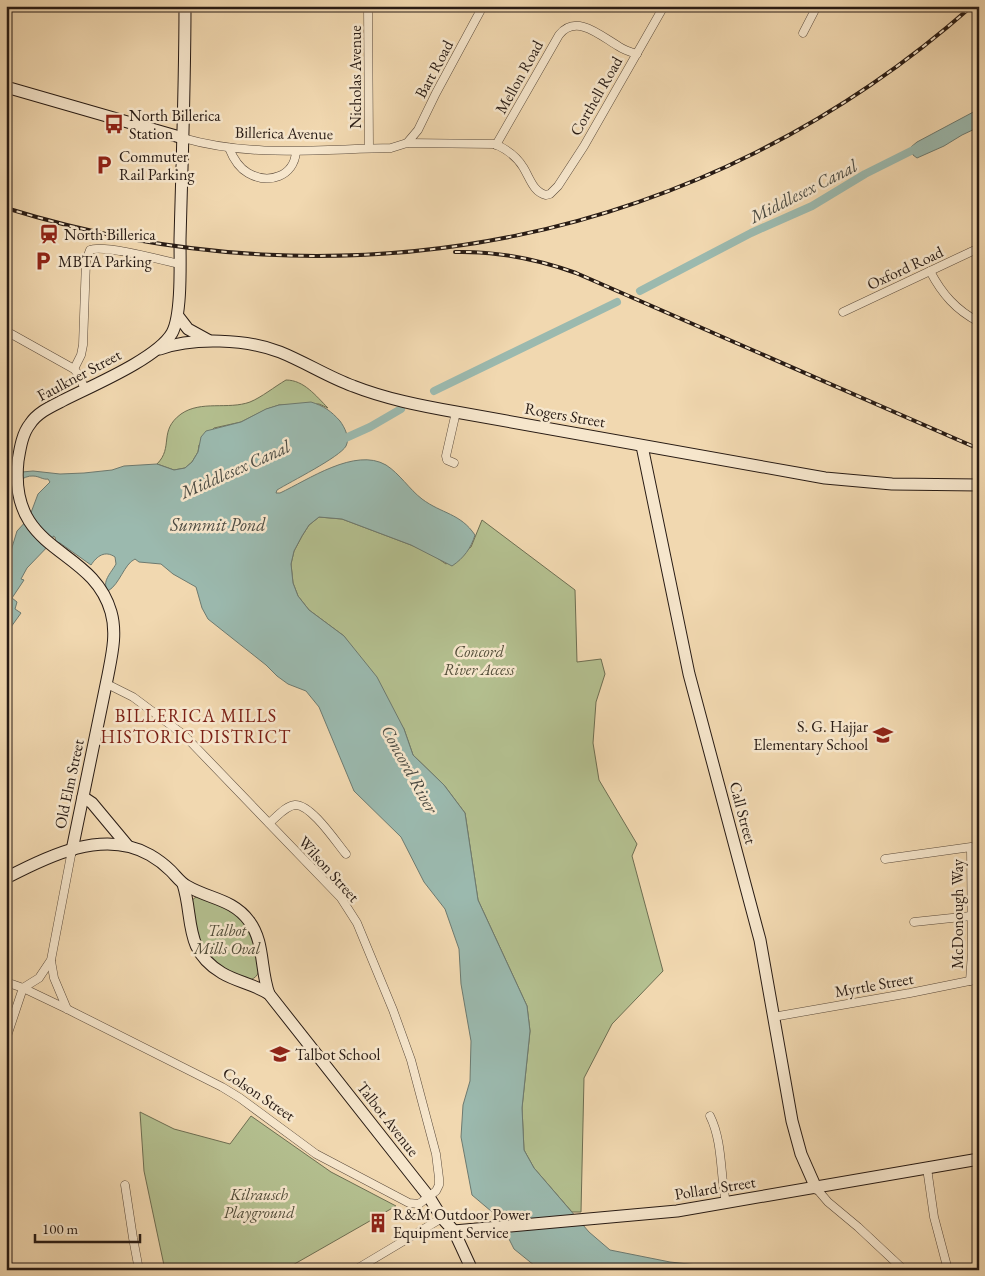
<svg xmlns="http://www.w3.org/2000/svg" width="985" height="1276" viewBox="0 0 985 1276" font-family="'EB Garamond',serif">
<style>
.green{fill:#b4c090;stroke:#6e6e52}
.water{fill:#9bb9ae;stroke:#6d7a70}
.lines{fill:none;stroke-linecap:round;stroke-linejoin:round}
.canal{stroke:#9bb9ae;stroke-width:8}
.street-casing{stroke:#5a4a3b;stroke-width:9}
.secondary-casing{stroke:#281b14;stroke-width:13}
.street{stroke:#f6e6cc;stroke-width:8}
.secondary{stroke:#f6e6cc;stroke-width:11}
.rail-casing{stroke:#281b14;stroke-width:4}
.rail{stroke:#f6e6cc;stroke-width:2;stroke-dasharray:5.5;stroke-linecap:butt}
.labels{text-anchor:middle;dominant-baseline:central;stroke-width:5;stroke-linejoin:round;paint-order:stroke}
.street-label{font-size:16px;fill:#281b14;stroke:#f6e6cc}
.poi-label{font-size:16px;fill:#281b14;stroke:#f6e6cc;text-anchor:start}
.park-label{font-size:16px;font-style:italic;fill:#524d39;stroke:#f6e6cc}
.water-label{font-size:18px;font-style:italic;fill:#4a4a42;stroke:#f6e6cc}
.neighbourhood-label{font-size:18px;letter-spacing:1px;fill:#7a1f14;stroke:#f6e6cc}
</style>
<rect width="100%" height="100%" fill="#f1d8b0"/>
<filter id="stains"><feTurbulence type="fractalNoise" baseFrequency=".004" numOctaves="4"/><feColorMatrix values="0 0 0 0 .2 0 0 0 0 .09 0 0 0 0 .02 0 0 0 .5 -.17"/></filter>
<radialGradient id="worn" r=".72"><stop offset=".6" stop-color="#630" stop-opacity="0"/><stop offset="1" stop-color="#630" stop-opacity=".3"/></radialGradient>
<g class="green">
<path d="M286,380C304,380 316,396 328,408L319,404L279,405L267,409L241,422L214,428L199,445L198,452L192,462L185,468L174,470L157,464C174,447 158,431 181,414C201,400 228,410 250,402C262,397 274,387 286,380Z"/>
<path d="M319,517L342,519L411,545L430,553L446,564L471,547L482,520L575,590L577,662L601,659L605,674L596,702L593,743L599,780L637,844L632,856L663,971L612,1024L584,1078L581,1212H572L534,1168L524,1150L522,1108L530,1031L527,1006L478,900L465,813L444,785L413,755L404,729L344,636L309,610L298,596L293,583L291,564L294,551L302,536L309,525Z"/>
<path d="M205,894L249,921L260,968C257,979 252,980 242,981L203,956L190,902L197,896Z"/>
<path d="M140,1112L174,1129L230,1144L251,1116L331,1172L396,1206L284,1270H165L144,1171Z"/>
</g>
<g class="water">
<path d="M979,109V127L962,135L944,146L917,158L913,155L911,147L917,142Z"/>
<path d="M311,402C324,406 331,411 340,421C345,428 350,438 346,446C340,457 290,482 277,490L276,493H280C308,480 355,447 386,465C400,474 409,489 422,499C442,514 460,513 475,535C471,548 464,558 452,566L411,545L342,519L319,517L309,525L302,536L294,551L291,564L293,583L298,596L309,610L344,636L377,677L404,729L413,755L444,785L465,813L478,900L527,1006L530,1031L522,1108L524,1150L534,1168L589,1232L610,1250L670,1262L744,1270H540L514,1249L498,1217L472,1195L461,1137L463,1105L470,1081L471,1041L461,984L459,949L445,909L424,882L401,837L354,791L319,707L306,691L288,684L277,676L266,665L208,619L202,608L196,587L173,574L161,564L139,562L135,559C124,564 120,584 108,591C101,582 111,573 116,564L115,557C105,550 97,556 91,565L60,543H56L55,537L53,536V541L27,568L21,579L24,580L12,598L17,602L15,609L21,613L6,634V555L9,556L10,554L17,531L29,518L38,494L50,482L48,479C43,480 39,476 33,476C24,475 10,486 8,494H6V485L22,472L33,471L60,474L84,473L112,470L124,466L157,464L174,470L185,468L192,462L198,452L201,437L206,431L241,422L266,409L279,405Z"/>
</g>
<g class="lines">
<g class="canal">
<path d="M640,291L751,233L812,206L865,174L919,147"/>
<path d="M434,391L617,302"/>
<path d="M339,441L370,427L401,409"/>
</g>
<defs>
<g id="street">
<path d="M368,6L369,148"/>
<path d="M803,33L817,6"/>
<path d="M183,138C252,158 321,149 391,148L407,143L495,144C506,149 517,157 523,167C530,178 533,192 546,195L550,194L558,186L584,146L664,6"/>
<path d="M407,143L418,130L436,93L483,6"/>
<path d="M496,145L559,35C576,13 601,36 618,46C624,50 630,52 637,54"/>
<path d="M229,148C233,158 239,168 248,173C269,185 294,176 296,152"/>
<path d="M930,271C942,294 956,310 979,322"/>
<path d="M843,312L979,248"/>
<path d="M6,331L74,369L78,374L85,389"/>
<path d="M74,369L81,355L83,345L86,261L90,250C103,244 162,260 179,264"/>
<path d="M454,463L447,460L446,456L456,412"/>
<path d="M269,823C277,817 285,806 295,805C311,804 336,842 346,854"/>
<path d="M885,859L971,847L972,953L970,981"/>
<path d="M914,922L971,916"/>
<path d="M51,961L54,978L67,1009"/>
<path d="M6,982L23,988L67,1009L222,1087L240,1098L316,1154L409,1203L419,1204L436,1191L439,1185V1178L436,1154L411,1060L393,1010L357,923L341,898L184,735L133,697L107,684"/>
<path d="M773,1017L910,993L979,979"/>
<path d="M6,1039L23,988L39,978L51,960L72,850"/>
<path d="M710,1116C723,1142 720,1175 726,1203"/>
<path d="M927,1168L934,1217L948,1270"/>
<path d="M125,1185L133,1238L139,1270"/>
<path d="M816,1188L828,1202L858,1227L904,1270"/>
<path d="M355,1270L442,1218"/>
<path d="M977,1270L979,1268"/>
</g>
<g id="secondary">
<path d="M6,87L183,138"/>
<path d="M178,316L188,329L208,340"/>
<path d="M160,349C193,337 247,339 280,352C305,362 328,377 353,386C386,399 422,406 456,412L825,478L892,484L979,485"/>
<path d="M642,446L689,674L760,940L792,1121L801,1154L816,1188"/>
<path d="M83,797L92,803L127,845"/>
<path d="M72,850L108,675C112,654 117,633 111,612C92,545 8,555 18,461C20,449 22,434 30,424C37,413 50,407 62,401C89,387 157,359 172,333C182,315 180,262 180,240C182,162 185,84 185,6"/>
<path d="M6,878C48,856 104,828 150,855C157,859 165,865 171,871C176,876 181,883 187,886C209,899 233,899 249,921C265,942 260,970 269,994"/>
<path d="M183,884C194,918 183,950 222,973C237,982 254,984 269,994L429,1197L442,1218L454,1231L472,1270"/>
<path d="M454,1231L677,1211L979,1159"/>
</g>
</defs>
<use href="#street" class="street-casing"/>
<use href="#secondary" class="secondary-casing"/>
<use href="#street" class="street"/>
<use href="#secondary" class="secondary"/>
<defs>
<g id="rail">
<path d="M6,208C346,314 704,243 972,6"/>
<path d="M455,252C496,251 537,259 576,273L979,449"/>
</g>
</defs>
<use href="#rail" class="rail-casing"/>
<use href="#rail" class="rail"/>
</g>
<defs>
<symbol id="bus-bare" viewBox="-9 -9 18 18"><path d="M-5-6H5V4H4V6H2V4H-2V6H-4V4H-5ZM-3.5-4V0h7V-4ZM-3.5 1.2v1.5H-2V1.2ZM2 1.2v1.5H3.5V1.2Z" fill="#8f2418" stroke="#f6e6cc" stroke-width="2.5" paint-order="stroke"/></symbol>
<symbol id="parking-bare" viewBox="-9 -9 18 18"><path d="M-3.5-5.5H1a3.5 3.5 0 0 1 0 7H-1V5.5H-3.5ZM-1-3.4V-.6H.8a1.4 1.4 0 0 0 0-2.8Z" fill="#8f2418" stroke="#f6e6cc" stroke-width="2.5" paint-order="stroke"/></symbol>
<symbol id="station-bare" viewBox="-9 -9 18 18"><path d="M-3-6H3Q5-6 5-4V2Q5 4 3 4L4.5 6H3L1.5 4h-3L-3 6H-4.5L-3 4Q-5 4-5 2V-4Q-5-6-3-6ZM-3.5-4v3h7v-3ZM-3.5 1v1.5H-2V1ZM2 1v1.5H3.5V1Z" fill="#8f2418" stroke="#f6e6cc" stroke-width="2.5" paint-order="stroke"/></symbol>
<symbol id="school-bare" viewBox="-9 -9 18 18"><path d="M0-5L7-2L0 1L-7-2ZM-4 1L0 2.5L4 1V4Q0 6-4 4Z" fill="#8f2418" stroke="#f6e6cc" stroke-width="2.5" paint-order="stroke"/></symbol>
<symbol id="building-bare" viewBox="-9 -9 18 18"><path d="M-4-6H4V6H1V3H-1V6H-4ZM-2.5-4.3h1.7v1.8h-1.7ZM.8-4.3h1.7v1.8H.8ZM-2.5-1h1.7V.8h-1.7ZM.8-1h1.7V.8H.8Z" fill="#8f2418" stroke="#f6e6cc" stroke-width="2.5" paint-order="stroke"/></symbol>
</defs>
<g fill-rule="evenodd">
<use href="#bus-bare" x="100" y="110" width="28" height="28"/>
<use href="#parking-bare" x="90" y="151" width="28" height="28"/>
<use href="#station-bare" x="35" y="220" width="28" height="28"/>
<use href="#parking-bare" x="29" y="247" width="28" height="28"/>
<use href="#school-bare" x="869" y="721" width="28" height="28"/>
<use href="#school-bare" x="266" y="1040" width="28" height="28"/>
<use href="#building-bare" x="364" y="1209" width="28" height="28"/>
</g>
<g class="labels">
<g class="street-label">
<text transform="translate(434 69) rotate(-62)">Bart Road</text>
<text transform="translate(355 77) rotate(-90)">Nicholas Avenue</text>
<text transform="translate(519 77) rotate(-61)">Mellon Road</text>
<text transform="translate(596 96) rotate(-60)">Corthell Road</text>
<text transform="translate(284 133) rotate(1)">Billerica Avenue</text>
<text transform="translate(905 268) rotate(-25)">Oxford Road</text>
<text transform="translate(79 375) rotate(-28)">Faulkner Street</text>
<text transform="translate(565 415) rotate(10)">Rogers Street</text>
<text transform="translate(69 784) rotate(-78)">Old Elm Street</text>
<text transform="translate(743 813) rotate(75)">Call Street</text>
<text transform="translate(329 869) rotate(48)">Wilson Street</text>
<text transform="translate(957 914) rotate(-90)">McDonough Way</text>
<text transform="translate(874 985) rotate(-10)">Myrtle Street</text>
<text transform="translate(259 1094) rotate(34)">Colson Street</text>
<text transform="translate(388 1119) rotate(52)">Talbot Avenue</text>
<text transform="translate(715 1188) rotate(-9)">Pollard Street</text>
</g>
<g class="poi-label">
<text x="129" y="115">North Billerica<tspan x="129" dy="18">Station</tspan></text>
<text x="119" y="156">Commuter<tspan x="119" dy="18">Rail Parking</tspan></text>
<text x="64" y="234">North Billerica</text>
<text x="58" y="261">MBTA Parking</text>
<text x="868" y="726" text-anchor="end">S. G. Hajjar<tspan x="868" dy="18">Elementary School</tspan></text>
<text x="295" y="1054">Talbot School</text>
<text x="393" y="1214">R&amp;M Outdoor Power<tspan x="393" dy="18">Equipment Service</tspan></text>
</g>
<g class="park-label">
<text x="479" y="651">Concord<tspan x="479" dy="18">River Access</tspan></text>
<text x="227" y="930">Talbot<tspan x="227" dy="18">Mills Oval</tspan></text>
<text x="259" y="1194">Kilrausch<tspan x="259" dy="18">Playground</tspan></text>
</g>
<g class="water-label">
<text transform="translate(803 191) rotate(-27)">Middlesex Canal</text>
<text transform="translate(235 469) rotate(-24)">Middlesex Canal</text>
<text x="218" y="524">Summit Pond</text>
<text transform="translate(410 769) rotate(61)">Concord River</text>
</g>
<g class="neighbourhood-label">
<text x="196" y="715">BILLERICA MILLS<tspan x="196" dy="21">HISTORIC DISTRICT</tspan></text>
</g>
</g>
<rect width="985" height="1276" fill="none" stroke="#f1d8b0" stroke-width="25"/>
<rect x="8" y="8" width="970" height="1261" fill="none" stroke="#281b14" stroke-width="2.5"/>
<rect x="12" y="12" width="960" height="1251" fill="none" stroke="#281b14"/>
<path d="M35 1234v8h105v-8" fill="none" stroke="#281b14" stroke-width="2.5"/>
<text x="42" y="1234" font-size="15" fill="#281b14" stroke="#f6e6cc" stroke-width="4" paint-order="stroke">100 m</text>
<rect width="100%" height="100%" filter="url(#stains)"/>
<rect width="100%" height="100%" fill="url(#worn)"/>
</svg>
